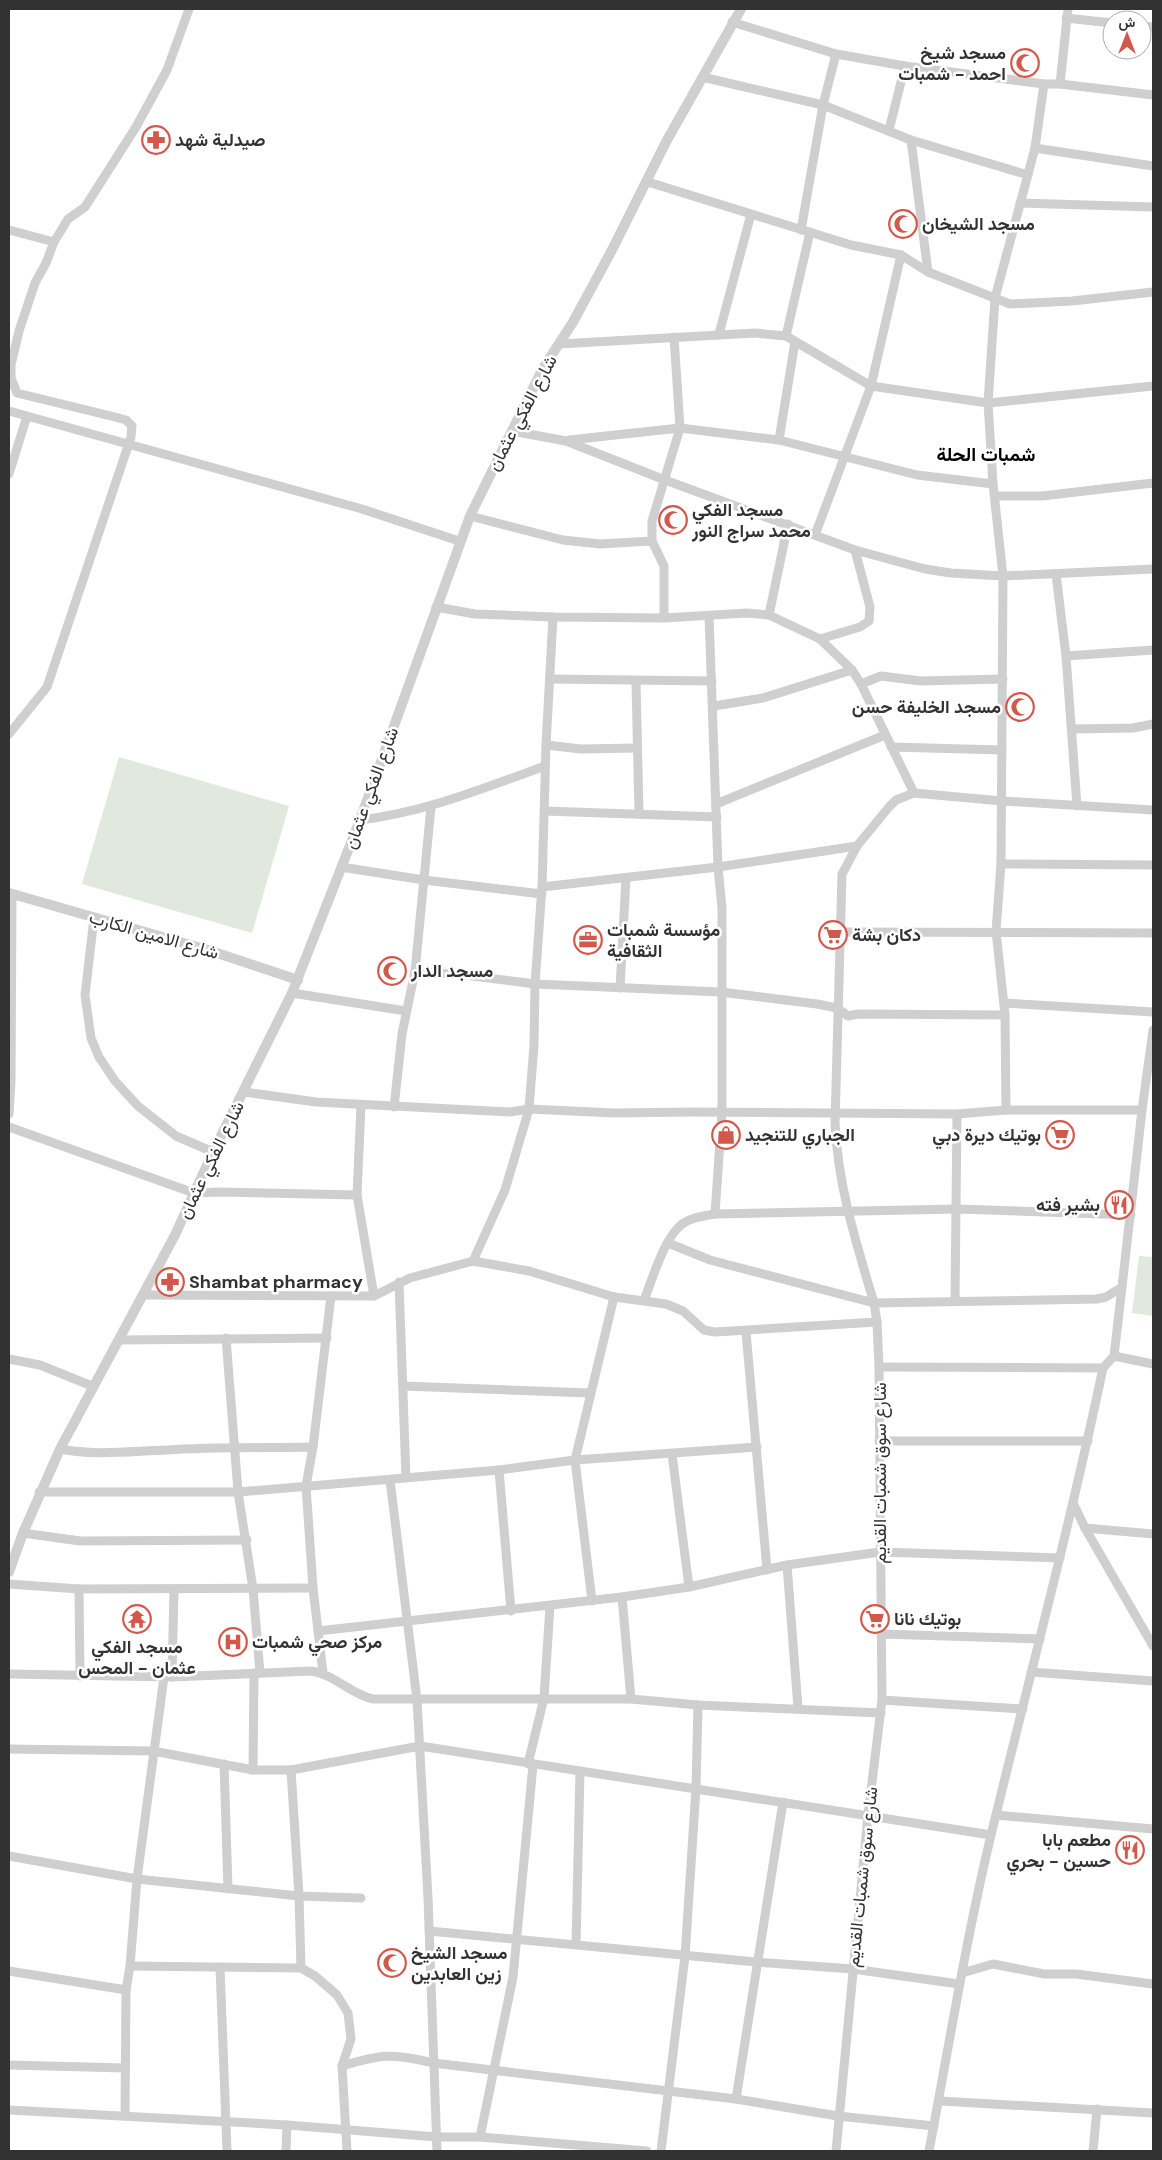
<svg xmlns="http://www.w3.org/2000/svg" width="1162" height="2160" viewBox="0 0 1162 2160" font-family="'DM Sans',Vazirmatn,sans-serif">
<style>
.pitch{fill:#e1e8dd}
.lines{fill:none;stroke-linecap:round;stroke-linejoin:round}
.minor{stroke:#cfcfcf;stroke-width:9}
.tertiary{stroke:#cfcfcf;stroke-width:10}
.labels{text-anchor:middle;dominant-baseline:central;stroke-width:5;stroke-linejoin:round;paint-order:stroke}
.poi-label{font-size:18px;font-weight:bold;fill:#323232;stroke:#fff;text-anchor:start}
.street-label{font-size:18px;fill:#323232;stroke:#fff}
.neighbourhood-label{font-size:19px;font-weight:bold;fill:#000;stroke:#fff}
</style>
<rect width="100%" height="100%" fill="#fff"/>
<g class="pitch">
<path d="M119,757L289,806L252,933L82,884Z"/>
<path d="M1139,1256L1153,1257V1316L1132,1313Z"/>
</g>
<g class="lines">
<g class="minor">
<path d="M1066,18L1112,23"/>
<path d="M732,22L836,54L905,66L1044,84H1060L1153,95"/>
<path d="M1142,26L1153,27"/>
<path d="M702,77L823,105L911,140L1028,175"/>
<path d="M1060,84L1068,9"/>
<path d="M889,130L905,66"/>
<path d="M911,140L928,272"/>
<path d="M1035,148L1153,166"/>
<path d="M648,182L851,245L901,255L928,272L1010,304L1072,301L1153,292"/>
<path d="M1020,203L1153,207"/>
<path d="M9,230L54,242"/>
<path d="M801,230L823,105L836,54"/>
<path d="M719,334L751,214"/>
<path d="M786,336L810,232"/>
<path d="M559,344L755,333L786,336L871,386L988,403L1153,386"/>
<path d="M9,411L362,509L459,541"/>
<path d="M512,431L566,441L665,480L855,550L925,569L951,573L1003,576L1153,569"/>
<path d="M569,440L680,428L779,440L917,475L993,484"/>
<path d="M779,440L795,342"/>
<path d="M9,474L27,416"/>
<path d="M995,496H1042L1153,483"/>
<path d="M470,516L563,540L600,544L652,541"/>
<path d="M815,535L871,386L901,255"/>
<path d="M1056,574L1066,656L1077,806"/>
<path d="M436,607L475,614L553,617L664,618L747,613L769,615L820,639L852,670L861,684L914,793"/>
<path d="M769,615L788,524"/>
<path d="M709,616L718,867L722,908V1112L715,1214"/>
<path d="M664,618V566L652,541V521L680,428L674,337"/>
<path d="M820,639L860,627L869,621L870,607L855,550"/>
<path d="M1066,656L1153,650"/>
<path d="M551,679L712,681"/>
<path d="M636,681L639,814"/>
<path d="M861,684L881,676L921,681L1003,679"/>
<path d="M714,706L763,698L852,670"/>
<path d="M1072,729L1133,728L1153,724"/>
<path d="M9,734L47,687L131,437L132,426L126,420L115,417L17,393L11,378V365L19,331L35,283L46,263L54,242L68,219L85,207L136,127L167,70L189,9"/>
<path d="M546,745L581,749L637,748"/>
<path d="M891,747L1002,750"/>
<path d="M716,804L885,735"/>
<path d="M545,811L717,817"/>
<path d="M360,820C426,812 484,788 545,766"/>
<path d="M1001,864L1153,865"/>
<path d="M341,867L424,880L542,894"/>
<path d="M542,887L718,867L857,846"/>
<path d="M94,918L85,995L91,1038L99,1057L115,1081L138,1106L176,1136L213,1152"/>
<path d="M840,932L1153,933"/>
<path d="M415,971L473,976L535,984L721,992L817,1004L837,1008L848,1016L858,1014L1005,1015"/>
<path d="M620,988L626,878"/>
<path d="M292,993L406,1011"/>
<path d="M1004,1003L1153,1012"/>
<path d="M244,1092L316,1102L510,1112L529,1109L614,1113L693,1112L957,1114L1006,1110H1142"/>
<path d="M361,1105L357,1195L374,1296"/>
<path d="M394,1107L402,1034L415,971L431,807"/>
<path d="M1006,1110L1005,1015L996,931L1001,864L1003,576L993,484L988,403L995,298L1035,148L1044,84"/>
<path d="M9,1114L11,1082L12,894"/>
<path d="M9,1127L194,1193L218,1192L357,1195"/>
<path d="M668,1243L710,1260L874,1303"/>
<path d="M473,1261L505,1190L529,1109L534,1045L535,984L542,887L546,745L553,617"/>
<path d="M399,1282L406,1478"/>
<path d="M143,1295L374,1296L410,1278L473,1261L529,1271L614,1297L666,1304L683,1311L704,1330L715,1332L877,1322"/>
<path d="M644,1300C653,1278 664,1238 682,1224C692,1217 704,1216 715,1214L957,1209L1131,1215"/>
<path d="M955,1300L957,1114"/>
<path d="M874,1303C856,1242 838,1187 835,1123L842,874L857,846L889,807L896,800L914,793L1002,801L1153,810"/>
<path d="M746,1332L767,1570"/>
<path d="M226,1338L238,1492L253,1589L260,1673"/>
<path d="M120,1340L327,1338"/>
<path d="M1114,1356L1153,1364"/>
<path d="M9,1359L40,1365L92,1386"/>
<path d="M879,1367L1103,1368"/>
<path d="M403,1386L590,1393"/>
<path d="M879,1441H1088"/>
<path d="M60,1449C95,1456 132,1451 167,1450C216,1447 265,1448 313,1447"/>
<path d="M672,1454L689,1587"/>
<path d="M499,1470L511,1611"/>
<path d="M390,1480L417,1700L428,1898L437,2151"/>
<path d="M39,1492H238L499,1470L575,1460L757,1447"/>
<path d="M1074,1505L1085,1528L1153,1534"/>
<path d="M1085,1528L1153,1646"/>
<path d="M23,1533L80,1541L247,1540"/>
<path d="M787,1565L798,1708"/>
<path d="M9,1584L79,1589L313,1588"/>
<path d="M79,1589L80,1676"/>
<path d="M622,1597L631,1699"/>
<path d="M592,1601L575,1460L614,1297"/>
<path d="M318,1631L622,1597L689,1587L787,1565L880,1552L1060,1558"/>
<path d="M881,1634L1040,1639"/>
<path d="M1031,1672L1153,1681"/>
<path d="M323,1673L313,1588L306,1486L313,1447L331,1296"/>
<path d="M9,1674L172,1677L311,1671C334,1674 350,1694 373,1699H631L698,1705L881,1713"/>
<path d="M172,1677L174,1590"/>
<path d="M882,1700L1023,1709"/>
<path d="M9,1749L153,1751L253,1770H291L420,1746L991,1835"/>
<path d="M224,1764L228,1889"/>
<path d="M528,1764L544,1698L550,1606"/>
<path d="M253,1770L254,1673"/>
<path d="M291,1770L299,1896L301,1968"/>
<path d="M996,1815L1153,1829"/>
<path d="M9,1856L137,1879L299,1896L361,1898"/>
<path d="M429,1931L756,1962L853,1969L959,1984"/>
<path d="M576,1944L580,1771"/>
<path d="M130,1966L301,1968L315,1976L337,1995L348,2013L351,2039L342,2066L347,2151"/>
<path d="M220,1967L227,2151"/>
<path d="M9,1971L126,1990"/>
<path d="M962,1973L993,1964L1044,1974H1076L1153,1984"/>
<path d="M9,2065L125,2068"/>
<path d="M342,2066C381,2054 394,2053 433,2063L736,2099L838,2116L934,2126"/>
<path d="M736,2099L783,1802"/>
<path d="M940,2101L1153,2113"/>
<path d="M9,2110L287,2125L437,2137H480L647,2151"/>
<path d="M125,2116L126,1990L130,1966L137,1879L164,1677"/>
<path d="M480,2137L513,1977L533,1765"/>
<path d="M286,2151L287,2125"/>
<path d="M661,2151L685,1956L696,1788L698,1705"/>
<path d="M836,2151L868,1815L882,1700L879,1367L877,1322L874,1303L1097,1299L1106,1297L1122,1287L1142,1110L1153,1030"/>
<path d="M929,2151C949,2046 966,1939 991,1835C1029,1679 1070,1525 1103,1368L1114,1356L1122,1287"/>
<path d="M1093,2151L1097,2109"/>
</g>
<g class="tertiary">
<path d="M9,893L208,950L298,980"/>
<path d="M9,1572L23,1533L60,1449L175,1235L213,1152L292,993L360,820L470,516L542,370L573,322L612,250L666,142L741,9"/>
</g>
</g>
<defs>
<symbol id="mosque-ring" viewBox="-11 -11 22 22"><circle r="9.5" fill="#fff" stroke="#d2584c" stroke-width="1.5"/><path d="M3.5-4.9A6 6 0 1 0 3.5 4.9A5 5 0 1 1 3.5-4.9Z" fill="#d2584c"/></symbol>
<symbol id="pharmacy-ring" viewBox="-11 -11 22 22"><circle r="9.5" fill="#fff" stroke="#d2584c" stroke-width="1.5"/><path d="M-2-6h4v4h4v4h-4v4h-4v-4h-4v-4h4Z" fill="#d2584c"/></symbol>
<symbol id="supermarket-ring" viewBox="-11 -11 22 22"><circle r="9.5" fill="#fff" stroke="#d2584c" stroke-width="1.5"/><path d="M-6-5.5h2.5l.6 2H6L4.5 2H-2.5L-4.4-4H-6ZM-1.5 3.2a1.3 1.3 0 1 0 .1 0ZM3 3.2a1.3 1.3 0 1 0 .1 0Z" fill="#d2584c"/></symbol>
<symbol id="office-ring" viewBox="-11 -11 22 22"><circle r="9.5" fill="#fff" stroke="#d2584c" stroke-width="1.5"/><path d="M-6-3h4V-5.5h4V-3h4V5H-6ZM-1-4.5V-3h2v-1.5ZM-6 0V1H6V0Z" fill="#d2584c"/></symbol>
<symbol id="shop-ring" viewBox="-11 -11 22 22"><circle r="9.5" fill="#fff" stroke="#d2584c" stroke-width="1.5"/><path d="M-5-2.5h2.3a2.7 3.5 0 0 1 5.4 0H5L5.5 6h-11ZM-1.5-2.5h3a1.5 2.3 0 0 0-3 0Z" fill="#d2584c"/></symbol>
<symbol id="restaurant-ring" viewBox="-11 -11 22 22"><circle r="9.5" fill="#fff" stroke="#d2584c" stroke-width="1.5"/><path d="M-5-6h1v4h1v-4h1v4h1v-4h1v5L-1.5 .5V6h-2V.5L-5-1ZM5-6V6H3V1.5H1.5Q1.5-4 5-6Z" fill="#d2584c"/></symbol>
<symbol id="temple-ring" viewBox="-11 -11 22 22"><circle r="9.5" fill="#fff" stroke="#d2584c" stroke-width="1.5"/><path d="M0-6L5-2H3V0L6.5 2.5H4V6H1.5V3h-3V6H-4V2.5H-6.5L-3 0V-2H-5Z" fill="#d2584c"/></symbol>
<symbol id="hospital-ring" viewBox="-11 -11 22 22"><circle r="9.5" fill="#fff" stroke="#d2584c" stroke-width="1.5"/><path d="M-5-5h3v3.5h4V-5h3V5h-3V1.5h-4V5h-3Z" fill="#d2584c"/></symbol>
</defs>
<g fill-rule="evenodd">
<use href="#mosque-ring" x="1009" y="47" width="32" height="32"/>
<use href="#pharmacy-ring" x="140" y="124" width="32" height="32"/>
<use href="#mosque-ring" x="887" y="208" width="32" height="32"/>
<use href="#mosque-ring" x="657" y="504" width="32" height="32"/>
<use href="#mosque-ring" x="1004" y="691" width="32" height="32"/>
<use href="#supermarket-ring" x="817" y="919" width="32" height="32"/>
<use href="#office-ring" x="572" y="924" width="32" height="32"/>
<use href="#mosque-ring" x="376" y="955" width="32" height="32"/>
<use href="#shop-ring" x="710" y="1119" width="32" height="32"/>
<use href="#supermarket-ring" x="1044" y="1119" width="32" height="32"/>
<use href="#restaurant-ring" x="1103" y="1189" width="32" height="32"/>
<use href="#pharmacy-ring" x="154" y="1266" width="32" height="32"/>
<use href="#temple-ring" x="121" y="1603" width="32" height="32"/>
<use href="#supermarket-ring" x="859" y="1603" width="32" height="32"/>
<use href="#hospital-ring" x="217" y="1626" width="32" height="32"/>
<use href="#restaurant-ring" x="1114" y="1834" width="32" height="32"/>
<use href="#mosque-ring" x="376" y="1947" width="32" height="32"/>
</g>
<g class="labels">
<g class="poi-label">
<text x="1006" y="53" text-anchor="end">مسجد شيخ<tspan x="1006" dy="21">احمد - شمبات</tspan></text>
<text x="175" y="140">صيدلية شهد</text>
<text x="922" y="224">مسجد الشيخان</text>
<text x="692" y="510">مسجد الفكي<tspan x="692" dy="21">محمد سراج النور</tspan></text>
<text x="1001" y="707" text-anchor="end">مسجد الخليفة حسن</text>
<text x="607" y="930">مؤسسة شمبات<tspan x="607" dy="21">الثقافية</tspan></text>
<text x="852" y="935">دكان بشة</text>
<text x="411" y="971">مسجد الدار</text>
<text x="745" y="1135">الجباري للتنجيد</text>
<text x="1041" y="1135" text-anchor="end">بوتيك ديرة دبي</text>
<text x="1100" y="1205" text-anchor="end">بشير فته</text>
<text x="189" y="1282">Shambat pharmacy</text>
<text x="894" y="1619">بوتيك نانا</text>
<text x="252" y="1642">مركز صحي شمبات</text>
<text x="137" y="1647" text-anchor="middle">مسجد الفكي<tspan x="137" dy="21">عثمان - المحس</tspan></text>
<text x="1111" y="1840" text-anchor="end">مطعم بابا<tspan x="1111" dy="21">حسين - بحري</tspan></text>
<text x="411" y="1953">مسجد الشيخ<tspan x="411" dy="21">زين العابدين</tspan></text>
</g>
<g class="street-label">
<text transform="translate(522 413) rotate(-62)">شارع الفكي عثمان</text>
<text transform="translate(371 788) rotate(-70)">شارع الفكي عثمان</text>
<text transform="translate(154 935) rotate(16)">شارع الامين الكارب</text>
<text transform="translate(211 1160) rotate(-64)">شارع الفكي عثمان</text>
<text transform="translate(880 1473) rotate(-90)">شارع سوق شمبات القديم</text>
<text transform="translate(862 1877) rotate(-84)">شارع سوق شمبات القديم</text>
</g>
<g class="neighbourhood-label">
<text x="986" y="454">شمبات الحلة</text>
</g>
</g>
<rect width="1162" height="2160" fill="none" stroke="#323232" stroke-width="20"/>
<g transform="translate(1127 35)"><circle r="24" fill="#ffffff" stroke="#adadad"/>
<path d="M0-4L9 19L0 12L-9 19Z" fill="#d2584c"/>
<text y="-8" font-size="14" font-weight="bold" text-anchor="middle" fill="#323232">ش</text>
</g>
</svg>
